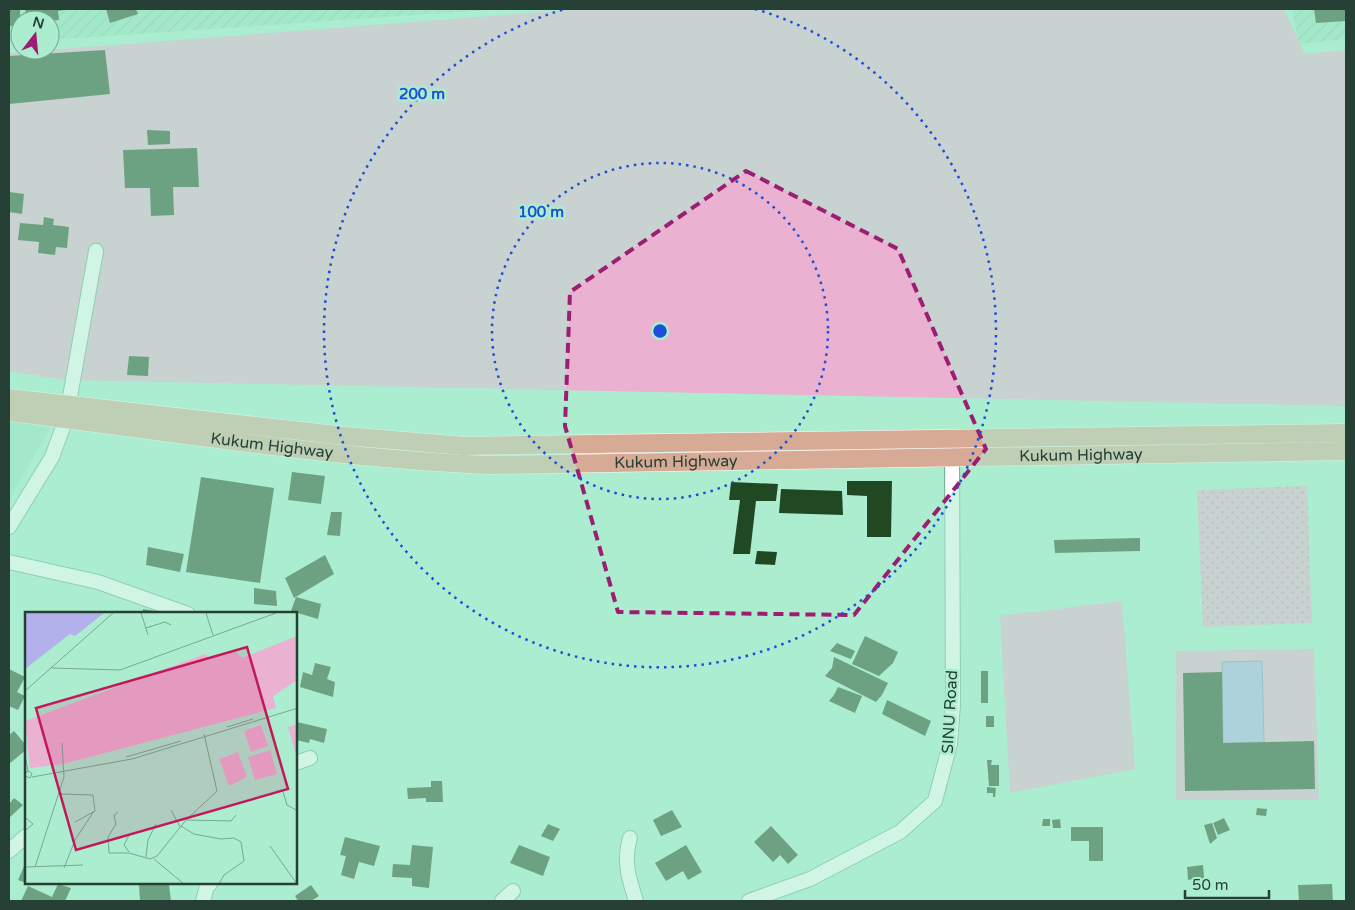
<svg xmlns="http://www.w3.org/2000/svg" width="1355" height="910" viewBox="0 0 1355 910" font-family="'Varela Round',sans-serif">
<style>
.built{fill:#9ae3c3}
.industrial{fill:url(#industrial-furrows)}
.green{fill:#eab1d0}
.park{fill:url(#park-dots)}
.water{fill:#b2b1eb;stroke:#888fb4}
.building{fill:#204822}
.lines{fill:none;stroke-linecap:round;stroke-linejoin:round}
.minor-casing{stroke:#6caa8f;stroke-width:16}
.major-casing{stroke:#fff;stroke-width:19}
.minor{stroke:#fff;stroke-width:14}
.major{stroke:#d6aa95;stroke-width:18}
.marked{fill:none;stroke:#9c1e73;stroke-width:4;stroke-dasharray:10 6;stroke-linejoin:round}
.ring{fill:none;stroke:#1d4ed8;stroke-width:2.5;stroke-dasharray:2.5 5}
.labels{text-anchor:middle;dominant-baseline:central;stroke-width:5;stroke-linejoin:round;paint-order:stroke}
.street-label{font-size:16px;fill:#264035;stroke:#acedd0}
.inset-road{fill:none;stroke:#76a892;stroke-width:1}
.view{fill:#c2185b;fill-opacity:0.15;stroke:#c2185b;stroke-width:2.5}
.inset-edge{fill:none;stroke:#264035;stroke-width:2.5}
.centre{fill:#1d4ed8;stroke:#acedd0;stroke-width:2.5}
.ring-label{font-size:15px;text-anchor:middle;font-weight:bold;fill:#1d4ed8;stroke:#acedd0;stroke-width:5;stroke-linejoin:round;paint-order:stroke}
</style>
<defs>
<pattern id="industrial-furrows" width="10" height="10" patternUnits="userSpaceOnUse" patternTransform="scale(1.25)"><rect width="10" height="10" fill="#9ae3c3"/><path d="M-1 1l2-2M0 10L10 0M9 11l2-2" fill="none" stroke="#85c4a8"/></pattern>
<pattern id="park-dots" width="8" height="8" patternUnits="userSpaceOnUse" patternTransform="scale(1.25)"><rect width="8" height="8" fill="#eab1d0"/><path d="M2 2h.1M6 6h.1" fill="none" stroke="#bd91aa" stroke-width="1.8" stroke-linecap="round"/></pattern>
</defs>
<rect width="100%" height="100%" fill="#acedd0"/>
<path class="built" d="M9,419L52,424L9,500Z"/>
<g class="industrial">
<path d="M9,9H503L50,40V20H20V43L9,44Z"/>
<path d="M1292,9H1346V39L1299,44Z"/>
</g>
<g class="green">
<path d="M581,9L1284,10L1305,54L1346,50V406L65,380L9,371V53Z"/>
<path d="M1122,601L1135,769L1010,793L1000,616Z"/>
<path d="M1314,649L1319,800H1176V651Z"/>
</g>
<path class="park" d="M1307,486L1312,623L1203,627L1197,490Z"/>
<path class="water" d="M1262,661L1264,742L1223,743L1222,662Z"/>
<g class="building">
<path d="M9,9H20V25L9,26Z"/>
<path d="M25,9H64V10L58,11L59,20L50,21L27,20Z"/>
<path d="M106,9H136L138,14L110,23Z"/>
<path d="M1314,9H1346V21L1316,23Z"/>
<path d="M105,50L110,94L9,104V56Z"/>
<path d="M147,130L170,131V144L148,145Z"/>
<path d="M197,148L199,187H173L174,215L151,216L150,188H125L123,150Z"/>
<path d="M9,192L24,194L22,214L9,212Z"/>
<path d="M44,217L54,219L53,225L69,227L67,248L56,247L55,255L38,253L39,242L18,240L20,223L43,225Z"/>
<path d="M129,356L149,357L148,376L127,375Z"/>
<path d="M292,472L325,476L321,504L288,500Z"/>
<path d="M201,477L274,488L260,583L186,572Z"/>
<path d="M847,481H892L891,537H867V496L847,495Z"/>
<path d="M731,482L778,484L776,501H756L750,554H733L740,500H729Z"/>
<path d="M781,489L842,491L843,515L779,513Z"/>
<path d="M331,512H342L340,536L327,535Z"/>
<path d="M1140,538V551L1055,553L1054,540Z"/>
<path d="M148,547L184,554L180,572L146,565Z"/>
<path d="M757,551L777,552L775,565L755,564Z"/>
<path d="M325,555L334,574L294,598L285,578Z"/>
<path d="M254,588L276,591L277,606L254,604Z"/>
<path d="M296,597L321,604L318,619L291,611Z"/>
<path d="M143,609L165,613L164,614H142Z"/>
<path d="M865,636L898,652L893,663L879,676L852,664Z"/>
<path d="M837,643L855,651L851,659L830,651Z"/>
<path d="M834,657L888,683L882,695L876,702L825,676L832,668Z"/>
<path d="M315,663L331,667L327,679L335,682L333,697L300,687L303,672L312,675Z"/>
<path d="M9,669L25,677L17,692L25,696L18,710L9,706Z"/>
<rect x="981" y="671" width="7" height="32"/>
<path d="M1222,672L1223,743L1314,741L1315,789L1185,791L1183,673Z"/>
<path d="M838,687L862,696L855,713L829,701L834,695Z"/>
<path d="M887,700L931,721L925,736L882,714Z"/>
<rect x="986" y="716" width="8" height="11"/>
<path d="M297,722L327,729L324,743L310,739L309,743L296,740Z"/>
<path d="M14,731L26,745V750L9,764V735Z"/>
<path d="M987,760H992L991,765H999V786H989Z"/>
<path d="M431,781H442L443,802H426V798L408,799L407,788L431,787Z"/>
<path d="M987,787L996,788L995,797H993V793H987Z"/>
<path d="M14,798L23,805L9,818V804Z"/>
<path d="M1257,808L1267,809L1266,816L1256,815Z"/>
<path d="M672,810L682,827L661,836L653,820Z"/>
<path d="M1224,818L1230,830L1218,835L1213,823Z"/>
<path d="M1043,819H1050V826H1042Z"/>
<path d="M1060,819L1061,828H1053L1052,820Z"/>
<path d="M1212,823L1217,838L1210,844L1204,825Z"/>
<path d="M548,824L560,829L553,841L541,836Z"/>
<path d="M771,826L798,855L788,864L780,855L773,862L754,842Z"/>
<path d="M1071,827H1103V861H1089V841H1071Z"/>
<path d="M345,837L380,846L374,866L359,862L354,879L341,875L346,856L340,855Z"/>
<path d="M412,845L433,847L429,888L412,886V878L392,877L393,864L410,865Z"/>
<path d="M519,845L550,857L543,876L510,863Z"/>
<path d="M686,845L702,872L688,880L683,871L666,881L655,863Z"/>
<path d="M25,864H26V883L18,880Z"/>
<path d="M1203,865L1205,888L1194,889L1193,879L1188,880L1187,867Z"/>
<path d="M58,884L71,888L65,901H21L28,886L52,897Z"/>
<path d="M1332,884L1333,901H1299L1298,885Z"/>
<path d="M139,885H169L171,901H140Z"/>
<path d="M311,885L319,896L311,901H298L295,896Z"/>
</g>
<g class="lines">
<defs>
<g id="minor">
<path d="M9,527L52,457L66,419L96,251"/>
<path d="M9,562L98,582L188,614"/>
<path d="M296,763L310,758"/>
<path d="M630,838C623,861 629,879 636,901"/>
<path d="M9,851L26,836"/>
<path d="M203,901L207,886L210,884"/>
<path d="M502,901L513,891"/>
<path d="M749,901L810,879L900,832L935,801L950,744L953,705L952,439"/>
</g>
<g id="major">
<path d="M9,398L345,436L464,446L1346,433"/>
<path id="s1" d="M9,412C168,431 326,458 487,465L1346,451"/>
</g>
</defs>
<use href="#minor" class="minor-casing"/>
<use href="#major" class="major-casing"/>
<use href="#minor" class="minor"/>
<use href="#major" class="major"/>
</g>
<path d="M0 0H1355V910H0ZM746,171L898,249L986,449L854,615L618,612L565,426L570,292Z" fill="#acedd0" fill-opacity=".55" fill-rule="evenodd"/>
<path class="marked" d="M746,171L898,249L986,449L854,615L618,612L565,426L570,292Z"/>
<g class="ring">
<circle cx="660" cy="331" r="168"/>
<path d="M755 9A336 336 0 1 1 565 9"/>
</g>
<g class="labels">
<g class="street-label">
<text stroke="none"><textPath href="#s1" startOffset="265">Kukum Highway</textPath></text>
<text stroke="none"><textPath href="#s1" startOffset="1075">Kukum Highway</textPath></text>
<text stroke="none"><textPath href="#s1" startOffset="670">Kukum Highway</textPath></text>
<text transform="translate(950 712) rotate(-87)">SINU Road</text>
</g>
</g>
<g transform="translate(25 612)">
<rect width="272" height="272" fill="#acedd0"/>
<path d="M272,24V68L248,84L251,96L38,152L5,156L0,109L180,42L184,47L211,40L217,46ZM272,106L273,145L272,146L263,115L271,113ZM245,138L252,162L230,168L223,145ZM213,140L222,165L204,174L194,147Z" fill="#eab1d0"/>
<path d="M236,113L243,134L226,140L219,119Z" fill="#eab1d0"/>
<path d="M0,1H79L50,24L45,22L0,57Z" fill="#b2b1eb"/>
<path class="inset-road" d="M116,1L123,23M181,1L188,23M121,16L140,10L146,13M27,56L95,58L251,1M0,79L88,1M202,115L228,107M0,143L3,159M101,145L156,129M0,161L4,159L7,162L5,166L0,164M7,165L107,147L273,96M258,180L262,193L273,199M35,182L68,183L70,199L50,210M146,198L155,215M93,200L89,203L91,212L83,225L84,241H104L125,247L132,244L161,208L192,179L179,122M0,205L8,212L0,219M162,208L206,209L211,203M156,214L169,222L196,227L209,226L216,230L219,249L199,263L194,272M104,223L99,233L104,240M245,234L272,272M121,245L123,228L131,212M129,247L159,272M0,255L58,253M10,255L39,165L37,131M39,256L50,228L69,199"/>
<path class="view" d="M222,35L263,177L51,238L11,96Z"/>
<rect width="272" height="272" class="inset-edge"/>
</g>
<circle cx="660" cy="331" r="8" class="centre"/>
<g class="ring-label">
<text x="422" y="99">200 m</text>
<text x="541" y="217">100 m</text>
</g>
<rect width="1355" height="910" fill="none" stroke="#264035" stroke-width="20"/>
<g transform="translate(35 35) rotate(16)"><circle r="24" fill="#acedd0" stroke="#76a892"/>
<path d="M0-4L9 19L0 12L-9 19Z" fill="#9c1e73"/>
<text y="-8" font-size="14" font-weight="bold" text-anchor="middle" fill="#264035">N</text>
</g>
<path d="M1185 890v8h84v-8" fill="none" stroke="#264035" stroke-width="2.5"/>
<text x="1192" y="890" font-size="15" fill="#264035" stroke="#acedd0" stroke-width="4" paint-order="stroke">50 m</text>
</svg>
